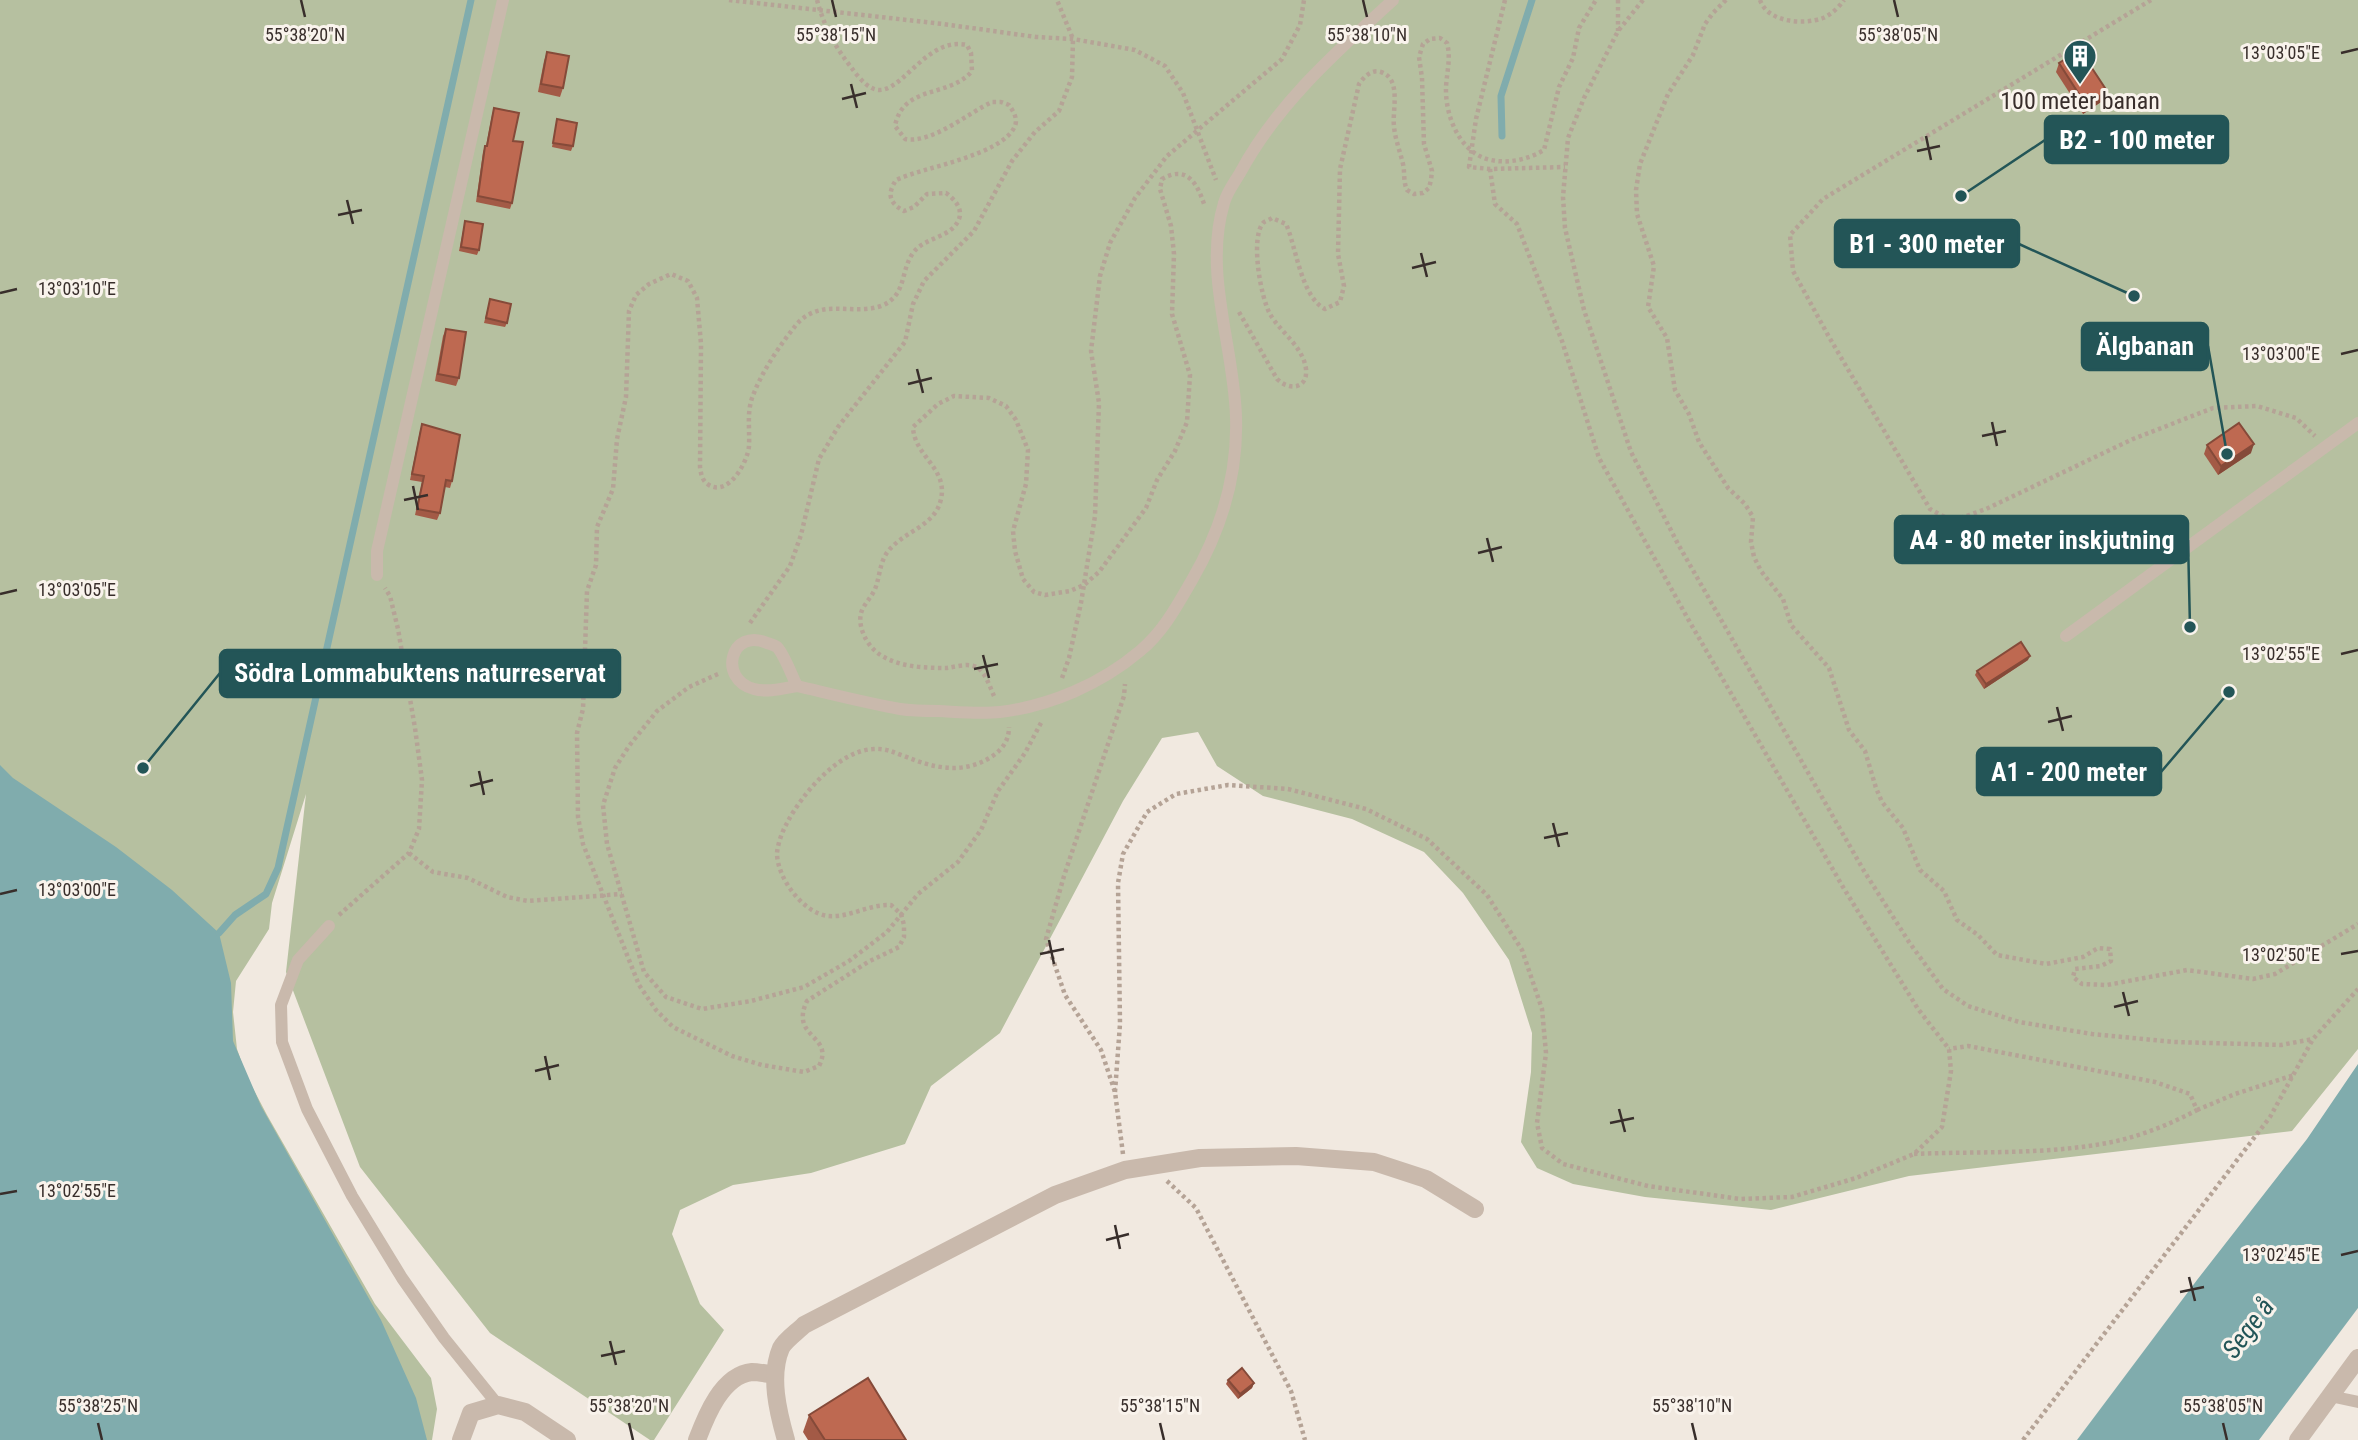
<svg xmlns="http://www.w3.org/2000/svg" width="2358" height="1440" viewBox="0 0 2358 1440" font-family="'Roboto Condensed',sans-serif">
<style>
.green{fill:#b6c0a0}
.water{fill:#80acad}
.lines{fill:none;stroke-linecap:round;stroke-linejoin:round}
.stream{stroke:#80acad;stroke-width:7}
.path{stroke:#b5a396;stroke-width:4.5;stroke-dasharray:3.5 3.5;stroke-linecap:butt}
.service{stroke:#c9b9ac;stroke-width:12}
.minor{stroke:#c9b9ac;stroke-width:18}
.wall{fill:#a35a46}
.shaded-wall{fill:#854a39}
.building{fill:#be6951;stroke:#854a39;stroke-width:2}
.ticks{fill:none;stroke:#382e2b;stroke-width:2.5}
.labels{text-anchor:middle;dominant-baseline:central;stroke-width:6;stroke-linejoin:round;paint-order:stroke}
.poi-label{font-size:24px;fill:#382e2b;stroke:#f9f3ec}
.water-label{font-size:26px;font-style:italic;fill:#235557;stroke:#f9f3ec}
.ticks-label{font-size:18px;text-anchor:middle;fill:#382e2b;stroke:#f9f3ec;stroke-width:6;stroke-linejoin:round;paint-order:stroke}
.leader{fill:none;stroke:#235557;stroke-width:2.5}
.callout-dot{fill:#235557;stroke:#f9f3ec;stroke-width:2.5}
.callout{fill:#235557;stroke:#235557;stroke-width:2.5}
.callout-label{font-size:26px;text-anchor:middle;font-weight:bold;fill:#fff}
</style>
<rect width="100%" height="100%" fill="#f1e9e0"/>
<path class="green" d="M0,0H2358V1049L2292,1131L1909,1176L1771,1210L1645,1197L1573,1184L1537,1168L1521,1142L1531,1072L1532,1033L1509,960L1463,893L1424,852L1352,819L1263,796L1217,766L1198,732L1162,738L1123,801L1000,1033L931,1086L905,1144L811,1173L733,1185L680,1210L672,1234L700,1304L724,1330L654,1440H650L490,1333L360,1167L286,972L306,794L272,903L269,929L236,981L233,1012L237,1049L246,1075L267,1115L375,1304L431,1378L437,1409L432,1440H0Z"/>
<g class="water">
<path d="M0,765L13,778L116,847L172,890L219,933L231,983L233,1041L261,1106L381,1320L416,1398L427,1440H0Z"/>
<path d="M2358,1064V1308L2259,1440H2077L2197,1280L2307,1139Z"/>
</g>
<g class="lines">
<g class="stream">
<path d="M1502,136L1501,96L1532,0"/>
<path d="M219,933L235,915L266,894L278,868L471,0"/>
</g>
<g class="path">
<path d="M729,0L943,24L1036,37L1073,39L1135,50L1165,66L1183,93L1216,180"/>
<path d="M817,0C824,26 835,47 851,67C856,74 863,83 870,87C898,105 923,35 967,45L971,53L972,71C950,98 903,84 895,126L905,139C932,144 968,113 992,102H1001L1009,105C1013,111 1018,118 1015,126C1002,156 923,167 896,180C887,194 889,203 904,211L914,207L927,194L946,193C954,199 963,208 959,219C952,238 924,237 913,253C900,271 907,296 881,306C852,316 820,297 796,325C780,345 763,370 754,393C746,411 750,427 749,446C748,461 729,497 709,485C702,481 701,474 700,467L701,344L697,298L688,281L671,274L649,284L636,295L629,311L626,397L617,439L613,489L597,527L596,565L587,591L583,709L577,733L578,817L583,844L639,985L656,1010L673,1027L732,1056L762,1065L804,1072L819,1066C835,1035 789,1038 807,1001L868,962L899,947L904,937V925L901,914L891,905C869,904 849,918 828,916C803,913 777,878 777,853C778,843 782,832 787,823C802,794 838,751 873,749C885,748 893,752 904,756C933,768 963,775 991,757C1002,750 1009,741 1009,727"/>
<path d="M1505,0L1476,119L1469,167L1490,169L1565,167"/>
<path d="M1618,0V31"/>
<path d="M1643,0L1618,31L1584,98L1568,138L1563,197L1565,228L1584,310L1631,452L1678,544L1864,871L1909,942L1943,989L1968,1006L2019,1022L2092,1034L2174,1042L2281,1045L2313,1039"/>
<path d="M1726,0L1713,13L1705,24L1693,55L1668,94L1640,164L1636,190L1637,214L1654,266L1648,307L1667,338L1675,390L1689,414L1699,442L1728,488L1745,504L1753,517L1751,542L1754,557L1761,571L1783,599L1791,625L1829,668L1849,730L1865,751L1876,788L1882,802L1903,828L1920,870L1944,891L1957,920L1978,935L1997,955L2046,964L2083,957L2098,948L2110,949L2111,961L2101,966L2075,969L2073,977L2082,984L2107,985L2187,970L2253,979L2275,974L2358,924"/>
<path d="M1760,0C1768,23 1804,25 1823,18C1832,14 1839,7 1844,0"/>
<path d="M2151,0L1823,199L1790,235L1793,271L1829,337L1930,509L1952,521L1986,509L2133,439L2213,408L2257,406L2296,418L2315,436"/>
<path d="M1239,312L1277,379C1289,391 1308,389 1306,369C1303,346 1280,332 1270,314C1261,298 1250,239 1263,223C1265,221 1269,220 1272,218L1286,224C1296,246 1301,297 1325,309L1340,302L1344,286L1338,254L1340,169L1359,84C1364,77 1371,69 1381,72C1402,79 1392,110 1394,126C1395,139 1400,151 1403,164C1405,173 1403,181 1407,190L1414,194L1423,193L1429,188L1431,180L1432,171L1424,144L1422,78L1419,57L1423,44L1430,39L1440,38L1447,43C1451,58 1447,71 1446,87C1445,116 1460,154 1491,160C1509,164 1529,159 1544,150L1559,87L1573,58L1579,28L1596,0"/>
<path d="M750,623L790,566L801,535L819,459L838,427L905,342L913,304L924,281L974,231L1012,161L1035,132L1059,111L1072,77L1073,39L1057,0"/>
<path d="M718,674L689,687L657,711L629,746L615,768L603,805L607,844L644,972L666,997L702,1009L751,1001L804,987L849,961L887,932L918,894L958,862L981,830L998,791L1025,753L1042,721"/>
<path d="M1062,678L1069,658L1081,603L1095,516L1099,403L1091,351L1100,276L1110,243L1135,198L1167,156L1282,59L1300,25L1304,0"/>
<path d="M994,696C990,687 986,674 978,668C969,662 956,667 946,668C924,668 898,667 879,654C866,645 855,623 863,608C867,601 872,596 875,589C881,574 879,558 893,546C909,530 936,524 941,499C948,468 914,456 913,427L938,404L954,396L989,398L1006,406L1016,420L1028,450L1026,484L1013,531L1015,551L1023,579L1034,592L1045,595L1070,591L1084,585L1099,572L1146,508L1157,480L1175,451L1187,422L1190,375L1172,314L1174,254L1171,226L1160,189L1162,179C1188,164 1198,185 1205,207"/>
<path d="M409,853L433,872L468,878L507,897L528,901L622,894"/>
<path d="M339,915L409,853L419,829L422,780L415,728L398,629L390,596L385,588"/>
<path d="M1115,1092L1120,1024L1118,883L1123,854L1147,812L1176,794L1228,785L1288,789L1366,809L1427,839L1487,895L1522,950L1542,1009L1546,1053L1537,1123L1542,1148L1563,1164L1648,1186L1740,1199L1792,1197L1856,1178L1914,1154L1942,1127L1951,1071L1949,1049L1918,1009L1843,887L1688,619L1599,458L1562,341L1517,224L1495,204L1490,169"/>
<path d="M2197,1110L2235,1094L2294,1075"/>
<path d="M1123,1154L1115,1092L1101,1050L1065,995L1046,939L1064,876L1124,696L1125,684"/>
<path d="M1914,1154C1979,1151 2048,1155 2112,1142C2141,1136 2171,1124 2197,1110L2190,1094L2155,1082L1968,1046L1949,1049"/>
<path d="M1167,1181L1196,1208L1291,1391L1305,1440"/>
<path d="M2023,1440L2270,1117L2313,1039L2358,989"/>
</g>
<g class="service">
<path d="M377,575V551L503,0"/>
<path d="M2066,636L2358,423"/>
<path d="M797,686C785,688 767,693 754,689C717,679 731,627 767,643C770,644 774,645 777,647C784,654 792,676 797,686C831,694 866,703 900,709C913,711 926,711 939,711C959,712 980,714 1000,712C1050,706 1101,684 1140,651C1163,632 1177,606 1192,580C1221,530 1238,475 1236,417C1234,346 1203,273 1224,203C1227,192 1234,183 1240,173C1277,104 1336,52 1393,0"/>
<path d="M329,926L298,960L281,1005L282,1042L307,1109L352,1196L402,1278L444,1338L498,1405"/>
<path d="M2330,1396L2358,1402"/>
</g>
<g class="minor">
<path d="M461,1440L471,1413L498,1405L525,1412L567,1440"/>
<path d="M697,1440C706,1416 722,1375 752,1372C759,1372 768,1374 775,1375"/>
<path d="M786,1440C778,1412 769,1376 781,1348C785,1340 797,1332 804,1325L1055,1195L1125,1170L1200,1158L1296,1156L1374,1162L1426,1179L1475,1209"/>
<path d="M2298,1440L2358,1358"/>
</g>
</g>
<g class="wall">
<path d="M547,52L563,88L560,97L538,92L544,61Z"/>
<path d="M2059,63L2107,91L2104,100L2083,114L2056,72Z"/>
<path d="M494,108L513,141L512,203L510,209L476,202L483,152L485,146H486L492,115Z"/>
<path d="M557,119L573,146L571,151L552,147Z"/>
<path d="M465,221L479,250L477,255L459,251Z"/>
<path d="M490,299L507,323L505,327L484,323Z"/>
<path d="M446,329L459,378L456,386L435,381L443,336Z"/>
<path d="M422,424L452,481L450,488L445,487L440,513L437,520L415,515L422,482L410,480L420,431Z"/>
<path d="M2207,445L2251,453L2218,475L2204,454Z"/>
<path d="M2028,660L1984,689L1975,675L1977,671Z"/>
<path d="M1228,1380L1254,1383L1252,1388L1238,1399L1226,1384Z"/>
<path d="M809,1415L906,1440H808L803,1432Z"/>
</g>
<g class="shaded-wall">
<path d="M2107,91L2104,100L2083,114L2086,105Z"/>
<path d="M2254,444L2251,453L2218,475L2221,466Z"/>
<path d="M2030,656L2028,660L1984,689L1986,684Z"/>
<path d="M1254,1383L1252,1388L1238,1399L1240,1394Z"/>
</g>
<g class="building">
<path d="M2080,50L2107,91L2086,105L2059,63Z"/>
<path d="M547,52L569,56L563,88L541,84Z"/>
<path d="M494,108L519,113L513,141L523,142L512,203L478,196L485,146H487Z"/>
<path d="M557,119L577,123L573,146L553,143Z"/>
<path d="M465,221L483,224L479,250L461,247Z"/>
<path d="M490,299L511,304L507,323L486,318Z"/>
<path d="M446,329L466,332L459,378L438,374Z"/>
<path d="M2239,423L2254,444L2221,466L2207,445Z"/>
<path d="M422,424L460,435L452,481L446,480L440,513L417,509L424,476L412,474Z"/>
<path d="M2021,642L2030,656L1986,684L1977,671Z"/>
<path d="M1242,1368L1254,1383L1240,1394L1228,1380Z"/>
<path d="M868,1378L906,1440H825L809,1415Z"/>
</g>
<path class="ticks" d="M301,0L305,17M832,0L836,17M1363,0L1367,17M1894,0L1898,17M2341,53L2358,49M851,84L857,108M842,99L866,93M1926,136L1931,160M1917,151L1940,146M347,200L353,224M338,215L362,210M1421,253L1427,277M1412,268L1436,262M0,293L17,289M2341,354L2358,350M917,369L923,393M908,384L932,378M1992,422L1997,446M1982,436L2006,431M413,486L418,510M404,500L428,495M1487,538L1493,562M1478,553L1502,547M0,594L17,590M2341,654L2358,650M983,655L989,678M974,669L998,664M2057,707L2063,731M2048,722L2072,716M479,771L484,795M470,786L493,780M1553,823L1559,847M1544,838L1568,833M0,894L17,890M1049,940L1054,964M1040,954L1064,949M2341,954L2358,951M2123,992L2129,1016M2114,1007L2138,1001M545,1056L550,1080M535,1071L559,1065M1619,1109L1625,1132M1610,1123L1634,1118M0,1194L17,1191M1115,1225L1120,1249M1106,1240L1129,1234M2341,1255L2358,1251M2189,1277L2195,1301M2180,1292L2204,1287M610,1341L616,1365M601,1356L625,1351M98,1423L102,1440M629,1423L633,1440M1160,1423L1164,1440M1692,1423L1696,1440M2223,1423L2227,1440"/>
<defs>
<symbol id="building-pin" viewBox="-11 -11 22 30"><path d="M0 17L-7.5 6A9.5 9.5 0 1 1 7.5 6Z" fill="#235557" stroke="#f9f3ec"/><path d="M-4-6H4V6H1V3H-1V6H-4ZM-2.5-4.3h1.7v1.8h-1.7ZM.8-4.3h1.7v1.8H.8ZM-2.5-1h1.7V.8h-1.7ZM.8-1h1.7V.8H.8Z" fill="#fff"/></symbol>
</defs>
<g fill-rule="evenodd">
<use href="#building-pin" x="2061" y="37" width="38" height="52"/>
</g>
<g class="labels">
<g class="poi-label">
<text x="2080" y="101">100 meter banan</text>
</g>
<g class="water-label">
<text transform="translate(2248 1328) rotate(-53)">Sege å</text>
</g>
</g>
<g class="ticks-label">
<text x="305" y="41">55°38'20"N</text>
<text x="836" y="41">55°38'15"N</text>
<text x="1367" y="41">55°38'10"N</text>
<text x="1898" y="41">55°38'05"N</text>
<text x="2281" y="59">13°03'05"E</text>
<text x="77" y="295">13°03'10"E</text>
<text x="2281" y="360">13°03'00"E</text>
<text x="77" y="596">13°03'05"E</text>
<text x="2281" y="660">13°02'55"E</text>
<text x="77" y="896">13°03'00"E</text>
<text x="2281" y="961">13°02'50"E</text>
<text x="77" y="1197">13°02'55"E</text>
<text x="2281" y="1261">13°02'45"E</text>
<text x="98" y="1412">55°38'25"N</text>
<text x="629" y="1412">55°38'20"N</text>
<text x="1160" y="1412">55°38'15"N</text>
<text x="1692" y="1412">55°38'10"N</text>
<text x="2223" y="1412">55°38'05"N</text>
</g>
<path class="leader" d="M1961 196L2045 140M2134 296L2019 244M2227 454L2208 346M2190 627L2188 540M143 768L220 673M2229 692L2161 772"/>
<g class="callout-dot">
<circle cx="1961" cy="196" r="7"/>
<circle cx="2134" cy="296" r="7"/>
<circle cx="2227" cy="454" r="7"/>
<circle cx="2190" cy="627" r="7"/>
<circle cx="143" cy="768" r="7"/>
<circle cx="2229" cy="692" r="7"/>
</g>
<g class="callout">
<rect x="2045" y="116" width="183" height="47" rx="7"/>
<rect x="1835" y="220" width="184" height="47" rx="7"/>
<rect x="2082" y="323" width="126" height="47" rx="7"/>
<rect x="1895" y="516" width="293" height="47" rx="7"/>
<rect x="220" y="650" width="400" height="47" rx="7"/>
<rect x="1977" y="748" width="184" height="47" rx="7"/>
</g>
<g class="callout-label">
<text x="2137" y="149">B2 - 100 meter</text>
<text x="1927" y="253">B1 - 300 meter</text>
<text x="2145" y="355">Älgbanan</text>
<text x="2042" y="549">A4 - 80 meter inskjutning</text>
<text x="420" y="682">Södra Lommabuktens naturreservat</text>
<text x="2069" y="781">A1 - 200 meter</text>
</g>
</svg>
